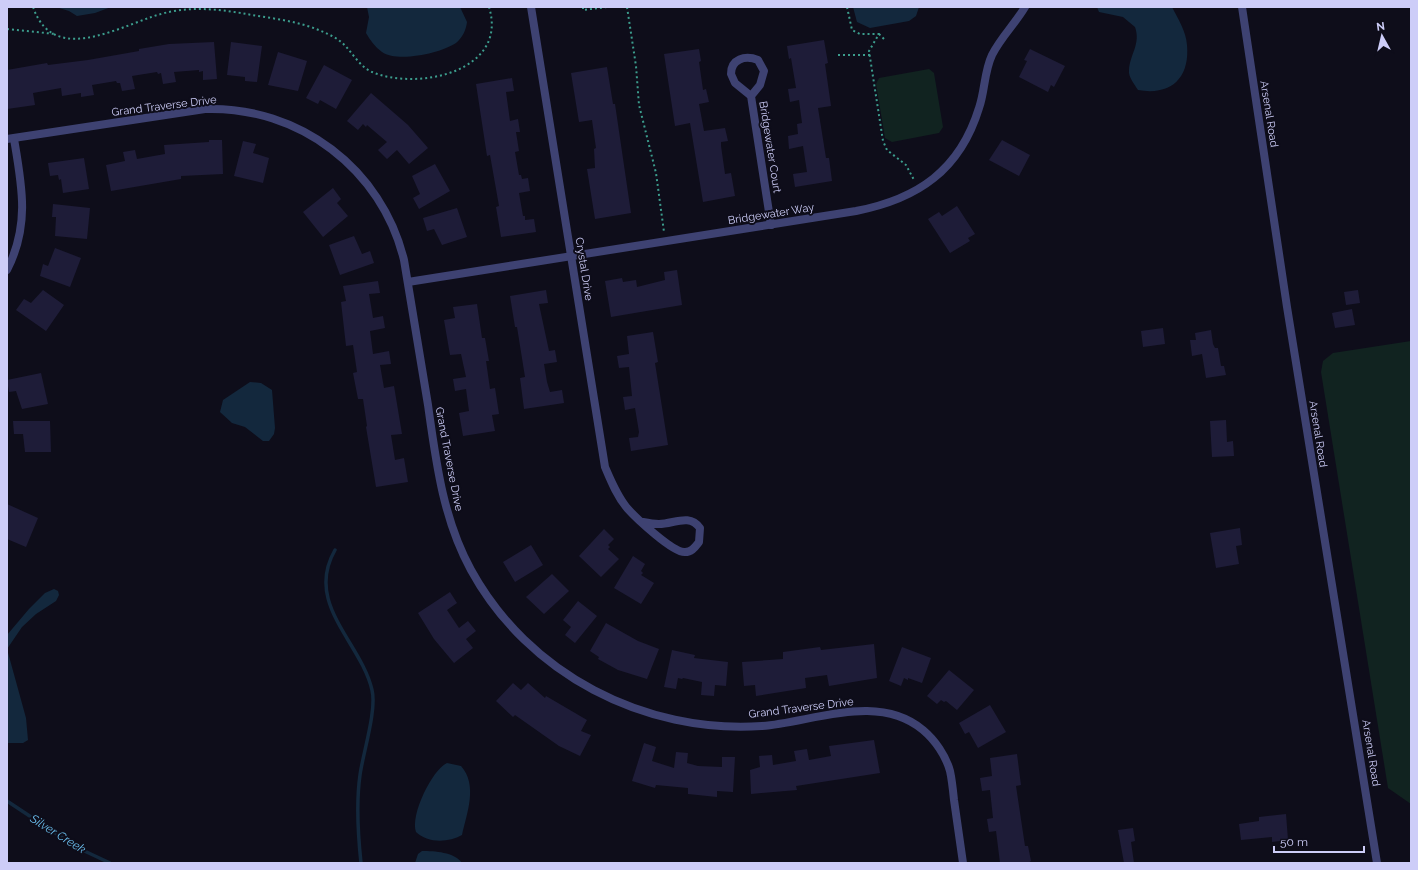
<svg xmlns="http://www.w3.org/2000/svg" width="1418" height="870" viewBox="0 0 1418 870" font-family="Raleway,sans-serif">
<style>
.green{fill:#112320}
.water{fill:#13283d}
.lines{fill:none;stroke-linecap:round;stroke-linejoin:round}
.stream{stroke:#13283d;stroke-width:3.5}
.building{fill:#1e1c38}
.path{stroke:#3c9d8d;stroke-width:2;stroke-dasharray:2 3;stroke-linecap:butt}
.minor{stroke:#3e4272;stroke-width:8}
.tertiary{stroke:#3e4272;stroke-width:8}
.labels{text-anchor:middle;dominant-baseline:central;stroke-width:4;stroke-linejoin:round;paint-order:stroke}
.street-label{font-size:11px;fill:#cdcdf8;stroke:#0e0d1a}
.water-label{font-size:12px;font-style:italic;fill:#69bbea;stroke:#0e0d1a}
</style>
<rect width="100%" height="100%" fill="#0e0d1a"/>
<g class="green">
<path d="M929,69L934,73L943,127L939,133L892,142L885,138L876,84L879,78Z"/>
<path d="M1411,341V804L1388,788L1321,372L1323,361L1333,353Z"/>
</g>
<g class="water">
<path d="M56,7H111L95,13L77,16L69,11Z"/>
<path d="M367,7H460L467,22C466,30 463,37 456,43C441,53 398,63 382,52C375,47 370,40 366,33L369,17Z"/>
<path d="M853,7H919L916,16L909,21L870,28L857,22Z"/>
<path d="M1097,7H1172C1178,19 1186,31 1187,45C1190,78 1171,96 1138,90C1135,85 1128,77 1129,70C1130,54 1141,44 1135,27L1123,17L1099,12Z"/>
<path d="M250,382L261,383L272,390L275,428L274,434L269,441H263L245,427L232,423L220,412L223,400Z"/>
<path d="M54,589L58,591L59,595L56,601L36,614L22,627L7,649L26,718L28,740L23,743H7V635L29,609L45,593Z"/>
<path d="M447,763L461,766C478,785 467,813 462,835C448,843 427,843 416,832C410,815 432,770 447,763Z"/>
<path d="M422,851C435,851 454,852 462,863H415L418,854Z"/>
</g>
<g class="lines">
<g class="stream">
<path d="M335,550C304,604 361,642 372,690C377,710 363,753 360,775C356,803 358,835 361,863"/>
<path d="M7,801L78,848L110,863"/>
</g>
</g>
<g class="building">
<path d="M824,40L828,63L825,64L831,106L818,108L826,158H829L832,181L795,187L793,174L807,172L803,146L789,149L788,136L798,134L797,124L802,123L799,100L790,102L788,89L796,88L791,58L789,59L787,46Z"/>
<path d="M214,42L217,79L203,80V71L199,72V70L174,72L176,82L163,84L161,73L158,74L157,72L132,76L135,89L122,91L120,83H117L116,81L92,85L94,95L81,97V93L62,96L61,88L33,93L35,105L7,109V70L47,63L48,65L88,60L139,51V49L169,44Z"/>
<path d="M231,42L262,46L257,82L245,81V77L227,75Z"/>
<path d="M699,49L701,61L699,62L703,90L706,89L709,102L699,104L704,131L725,128L728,141L721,142V146L725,174L731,173L735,196L703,202L690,123L675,126L664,54Z"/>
<path d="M1030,49L1065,66L1054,87L1051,85L1048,92L1019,77L1027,61L1024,60Z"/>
<path d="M278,52L307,61L298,91L268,85Z"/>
<path d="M324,65L352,80L336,109L320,100L318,104L306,98Z"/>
<path d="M607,67L613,104H615L631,213L595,219L587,169L595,168L594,149L596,148L592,120L579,122L571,73Z"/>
<path d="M512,78L514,91L506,92L510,121L518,119L520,132H516L519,151L515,152L519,175H521L522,179L528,178L530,191L519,193L523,216H525V220L534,219L536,232L501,237L496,207L499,206L490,155L487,156L476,84Z"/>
<path d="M371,93L408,125L428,148L409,164L397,150L387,159L378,150L387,142L367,125L366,127L363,124L358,130L347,121Z"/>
<path d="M209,140H222L223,174L181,176V179L111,191L106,165L125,161L123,152L135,150L137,159L165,154L164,145L209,142Z"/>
<path d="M1002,140L1030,155L1019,176L989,160Z"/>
<path d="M243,141L256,144L253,153L269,158L263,183L234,176Z"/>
<path d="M84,158L89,189L63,193L61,179L59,180L58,175L50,176L48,163Z"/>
<path d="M435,164L450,191L419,209L413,198L420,194L412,176Z"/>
<path d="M333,188L341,199L337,203L348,216L323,237L303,212Z"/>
<path d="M53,204L90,208L87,239L55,236L56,217H52Z"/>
<path d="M957,206L975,234L968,238L970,241L950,253L928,219L939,212L942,216Z"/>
<path d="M457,208L467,237L442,245L434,229L427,231L423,218Z"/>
<path d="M354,236L362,254L370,251L374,263L340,275L329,245Z"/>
<path d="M55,248L81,258L70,287L40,276L43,264L48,266Z"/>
<path d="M677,270L682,305L611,317L605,281L622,278L623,282L636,280L637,287L665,280L664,272Z"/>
<path d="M378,281L380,293L369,294L373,318L383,316L385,328L370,331L373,354L389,351L391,364L380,365L384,388L394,386L402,434L391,435L395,460L404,458L408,482L376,487L366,427L367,426L363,399H358L353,373L357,372L353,345L346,346L341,302L346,301L343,286Z"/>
<path d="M43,290L64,305L46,331L16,310L24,299L31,303Z"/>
<path d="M546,290L548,303L539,304L540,309L549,351L555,350L557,362L544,364L547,382L550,392L562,390L564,403L524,409L520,378L525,377L517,327H515L510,296Z"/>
<path d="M1358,290L1360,303L1346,305L1344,292Z"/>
<path d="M477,304L482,338H485L489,361H486L490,389L495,388L499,414L492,415L495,431L463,436L459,413L469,411L466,389L455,391L453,379L466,377L461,354L450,355L444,320L455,318L453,307Z"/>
<path d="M1352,309L1355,325L1335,328L1332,313Z"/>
<path d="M1163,328L1165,344L1143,347L1141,331Z"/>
<path d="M1211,330L1213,344L1215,348H1218L1221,366H1224L1226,375L1206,378L1202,354L1192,356L1190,340H1196L1195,333Z"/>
<path d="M653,332L658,362L655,363L668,445L631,451L629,438L638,437L639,432L635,408L625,410L624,403L623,397L632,396L629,367L619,368L617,356L629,354L627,336Z"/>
<path d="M41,373L48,404L22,409L16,391L9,392L7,380Z"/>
<path d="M1226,420L1227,442L1233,441L1234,456L1212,457L1210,421Z"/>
<path d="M13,421H50L51,452H25L23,434H14Z"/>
<path d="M7,504L38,518L26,547L7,539Z"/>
<path d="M1240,528L1242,545L1236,546L1239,564L1216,568L1210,533Z"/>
<path d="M604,529L614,539L608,545L610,547L608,549L619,559L601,577L579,556Z"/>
<path d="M531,545L543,565L515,582L503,562Z"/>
<path d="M633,556L645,564L641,571L643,573L641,575L654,583L641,604L614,588Z"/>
<path d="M552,574L569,591L544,614L526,597Z"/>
<path d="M450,592L457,603L447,610L459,628L468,621L476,631L466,639L473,648L454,663L434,639L418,613Z"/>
<path d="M578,601L597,616L575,643L565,635L571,627L563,620Z"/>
<path d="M606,623L638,641L659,649L647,679L618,670L598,659L599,657L590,651Z"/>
<path d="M874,644L877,678L829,686L827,675L805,678L806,688L756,696L755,685L744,686L742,662L783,659V652L820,647L821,650Z"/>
<path d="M902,647L931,658L922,683L908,678V680L904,678L901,686L889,681Z"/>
<path d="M672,650L695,655L694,658L728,662L726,686L715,685L714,696L701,695L702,682L683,678L682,679L678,678L676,689L664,687Z"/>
<path d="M949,670L974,690L957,710L946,701L944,702L941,700L937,704L927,696Z"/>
<path d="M513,683L521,690L528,683L545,698L546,696L587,720L581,731L591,735L580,756L559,746L515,715L513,717L496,701Z"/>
<path d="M990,705L1006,732L978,748L969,732L965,734L959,723Z"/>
<path d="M874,740L880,773L796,786L797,790L751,794L750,770L760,767L759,756L772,755L773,765L796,761L794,751L807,749L809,760L831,756L829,746Z"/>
<path d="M644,743L656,747L652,761L674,768L676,752L688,753L687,763L698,766L722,767V757H735L733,792L717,791V797L688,794V788L656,785L655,788L632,781Z"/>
<path d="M1017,754L1021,785L1016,786L1025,846H1028L1031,861L1028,863H1000L996,831L989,832L987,819L993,818L990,790L982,791L980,778L992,776L990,758Z"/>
<path d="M1286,814L1288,840L1272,842V837L1241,840L1239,824L1259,821V817Z"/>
<path d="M1133,828L1135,841L1131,842L1134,863H1124L1118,830Z"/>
</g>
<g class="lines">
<g class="path">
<path d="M33,7C55,71 128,20 169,12C193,7 216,9 241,13C267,18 296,20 321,31C331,35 341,40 348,49C355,57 362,68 372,72C417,91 509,72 489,7"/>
<path d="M583,7V10L607,7"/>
<path d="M627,7L636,66L639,105L656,173L664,232"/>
<path d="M847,7L852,30L860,34H879L869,51L883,141L887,150L906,165L914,180"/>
<path d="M7,29L55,34"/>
<path d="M879,34L885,40"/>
<path d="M838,55H870"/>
</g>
<g class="minor">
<path d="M531,7L605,467C611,481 617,496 627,508C636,518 673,553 685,552C692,552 695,547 699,542L700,528C689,513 674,524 659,524C653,524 648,523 643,522"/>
<path d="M751,96L735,83L731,74C731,59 745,55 758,60L764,71L760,85L751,96L771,225"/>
<path d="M7,139L205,109C299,106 382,169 404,260C412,308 420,357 428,405C436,462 443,519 471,570C528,674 644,734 762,726C813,722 878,692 923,730C935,740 946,756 950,771C952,780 953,790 954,800C957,821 960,842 963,863"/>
<path d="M7,270C30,225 22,186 14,139"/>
<path d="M408,282L856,211C918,199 960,170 979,108C985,91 984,72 992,55C1001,37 1015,24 1025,7"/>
</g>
<path class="tertiary" d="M1242,7L1287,307L1377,863"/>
</g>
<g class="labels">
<g class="street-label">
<text transform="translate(164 106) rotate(-7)">Grand Traverse Drive</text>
<text transform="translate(1269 114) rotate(81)">Arsenal Road</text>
<text transform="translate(770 147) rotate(81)">Bridgewater Court</text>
<text transform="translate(771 214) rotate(-9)">Bridgewater Way</text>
<text transform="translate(584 269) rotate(81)">Crystal Drive</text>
<text transform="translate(1318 434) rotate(81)">Arsenal Road</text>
<text transform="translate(449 459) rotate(79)">Grand Traverse Drive</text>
<text transform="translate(801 708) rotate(-7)">Grand Traverse Drive</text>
<text transform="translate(1371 753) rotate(81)">Arsenal Road</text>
</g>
<g class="water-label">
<text transform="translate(58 834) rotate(32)">Silver Creek</text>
</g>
</g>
<rect width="1418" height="870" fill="none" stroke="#cdcdf8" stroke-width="16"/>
<g transform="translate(1382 36) rotate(352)" stroke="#0e0d1a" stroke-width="3" paint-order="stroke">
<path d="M0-3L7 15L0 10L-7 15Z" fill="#cdcdf8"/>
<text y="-6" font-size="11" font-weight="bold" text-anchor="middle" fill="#cdcdf8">N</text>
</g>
<path d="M1274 846v6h90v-6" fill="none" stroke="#cdcdf8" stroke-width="2"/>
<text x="1280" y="846" font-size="12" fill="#cdcdf8" stroke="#0e0d1a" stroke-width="3" paint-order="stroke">50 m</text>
</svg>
